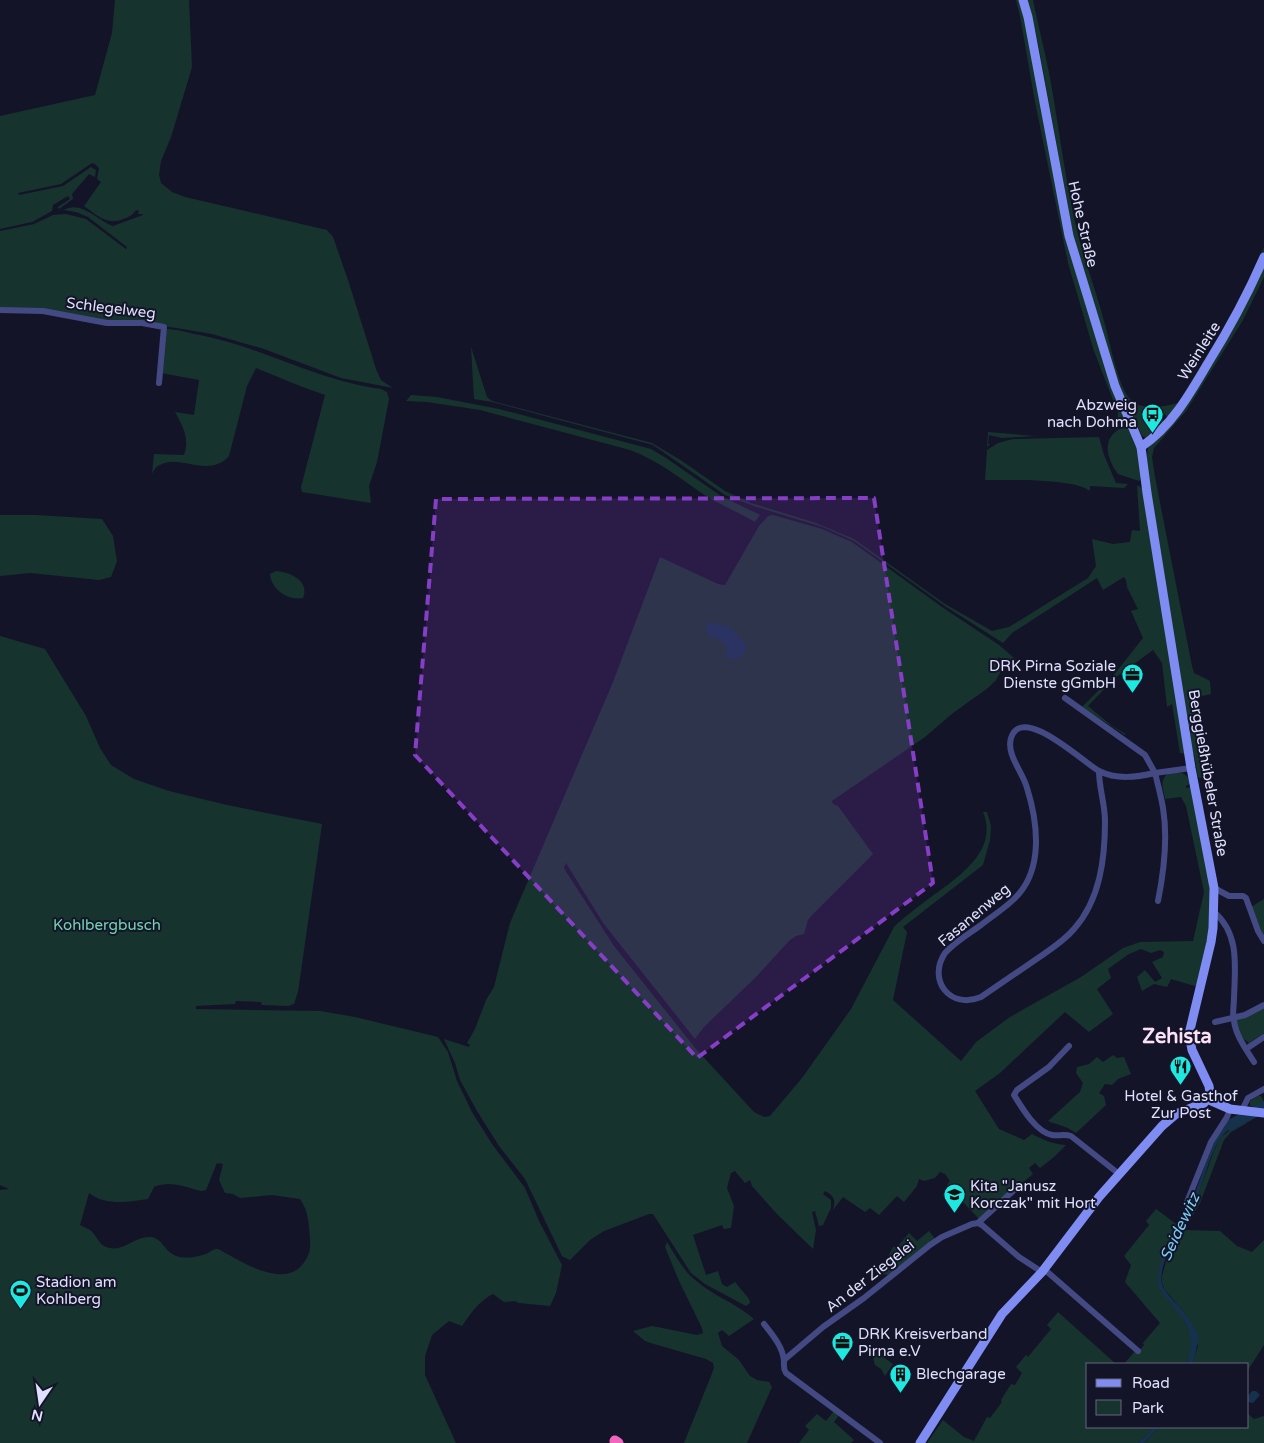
<svg xmlns="http://www.w3.org/2000/svg" width="1264" height="1443" viewBox="0 0 1264 1443" font-family="'Varela Round',sans-serif">
<style>
.green{fill:#17332e;fill-rule:evenodd}
.water{fill:#15314c}
.lines{fill:none;stroke-linecap:round;stroke-linejoin:round}
.river{stroke:#15314c;stroke-width:11}
.street{stroke:#434a83;stroke-width:6}
.secondary{stroke:#7f8df2;stroke-width:9}
.highway{stroke:#f066bc;stroke-width:11}
.marked{fill:#853ec5;fill-opacity:0.2;stroke:#853ec5;stroke-width:4;stroke-dasharray:10 6;stroke-linejoin:round}
.labels{text-anchor:middle;dominant-baseline:central;stroke-width:4;stroke-linejoin:round;paint-order:stroke}
.street-label{font-size:15px;fill:#dfe0fc;stroke:#141429}
.poi-label{font-size:15px;fill:#dfe0fc;stroke:#141429;text-anchor:start}
.park-label{font-size:15px;fill:#71d6ae;stroke:#141429}
.water-label{font-size:16px;font-style:italic;fill:#77caf2;stroke:#141429}
.district-label{font-size:20px;font-weight:bold;fill:#fce1f6;stroke:#141429}
</style>
<rect width="100%" height="100%" fill="#141429"/>
<g class="green">
<path d="M115,0H189L192,67L171,137L161,161L159,175L161,183L172,192L185,197L327,230L333,237L348,280L376,369L381,380L393,388L341,378L264,349L212,334L140,322L113,321L0,309V231L34,224L53,215L66,214L86,219L126,249L127,247L88,217L76,212L64,210C79,201 94,216 108,224L113,226L143,215L142,214H138L139,211L136,210C133,215 129,217 123,219C107,226 97,215 84,206L101,182L97,179L99,168L95,164L92,163L61,184L18,193L19,195L63,186L91,167L96,170L95,177L89,174L72,194L73,199L59,209L58,207L70,199L68,196L53,205L52,211L32,222L0,229V116L95,95L112,33Z"/>
<path d="M1016,0H1020L1024,17L1060,207L1125,421L1113,429L1117,424L1118,413L1094,351L1068,263L1035,102L1020,16Z"/>
<path d="M1028,0H1033C1039,30 1047,59 1052,89C1060,136 1066,184 1077,231C1085,263 1097,293 1105,325C1110,342 1118,388 1131,400C1142,411 1164,407 1178,403L1232,315L1264,247C1264,259 1255,271 1250,282C1228,328 1199,371 1172,414L1167,417L1165,414L1162,415L1164,424L1147,438L1142,436L1118,383L1073,234L1038,43Z"/>
<path d="M1264,265V277L1243,320L1186,411L1154,448L1152,457L1155,477L1192,666L1194,673L1210,681L1211,694L1197,697L1198,711L1194,712L1203,777L1201,778L1198,777L1194,754L1192,753L1151,494C1150,483 1144,455 1149,446C1151,441 1157,440 1161,436Z"/>
<path d="M166,329C177,329 189,333 200,335C262,347 318,381 381,389L387,392L389,399L377,462L369,486L371,503L302,492L301,487L325,395L300,386L256,368L247,386L229,456C209,479 179,453 160,465C156,466 154,470 152,474L154,454L184,455C190,438 183,427 175,412L194,415L199,380L161,373Z"/>
<path d="M471,347L487,397L492,401L652,443L682,461L725,491L751,503L816,523L854,539L945,604L992,631L1009,627L1088,578L1096,566L1092,539L1113,544L1130,542L1132,530L1140,531L1137,485L1143,489L1186,754L1180,753L1172,704L1167,707L1162,663L1153,650L1115,678L1088,706L1112,726L1126,734L1125,735L1082,707L1113,676L1143,638L1131,611L1138,609L1127,587L1126,580L1124,577L1103,590L1097,578L1012,633L1003,643L945,606L854,541L823,527L754,506L725,495L653,445L492,402L474,399Z"/>
<path d="M411,395L437,397L499,409L651,449L666,458L721,496L760,515L755,522C738,512 720,505 703,494C678,477 659,461 630,450L480,410L427,402L406,401Z"/>
<path d="M1126,426L1130,428L1138,448L1142,477L1139,481L1118,474C1105,456 1101,435 1126,426Z"/>
<path d="M988,432L1035,436L1002,438L989,435L988,444H990L987,447Z"/>
<path d="M1099,437L1104,455L1116,483L1128,484L1124,488L1090,486V491C1075,478 1006,480 985,480L987,450L998,443L1013,439Z"/>
<path d="M0,515H36L102,519L113,536L117,561L111,577L99,580L30,573L0,576Z"/>
<path d="M773,515L822,529L852,542L942,607L999,645L1020,663L1015,665L998,657L1000,673L996,680L988,688L953,713L925,737L832,801L833,804L838,806L873,854L813,914L808,920L804,934L796,936L789,941L755,978L704,1027L695,1039L603,923L566,863L564,868L567,873L614,946L696,1049L754,1112L764,1117L770,1116L802,1078L851,1009L894,927L898,923C910,913 922,903 935,894C960,876 999,849 983,812H987L991,826L990,840L983,865L903,927L907,932L893,1000L961,1061L976,1042L1010,1017L1081,977L1123,948L1140,942L1193,941L1204,892L1186,806L1181,797L1165,799C1163,787 1159,782 1168,773H1182L1187,776L1191,783L1186,786V788L1192,787C1198,825 1212,874 1210,912C1210,938 1203,963 1198,987L1171,979L1167,987L1154,984L1142,991L1137,977L1145,970L1155,982L1162,978L1152,962L1163,957L1164,952L1160,950L1151,953L1141,949L1129,954L1108,969L1111,978L1097,989L1113,1014L1089,1032L1065,1012L1000,1073L975,1091L999,1129L1024,1140L1032,1134C1043,1140 1053,1144 1066,1145L1054,1157L1040,1168L1035,1163L1029,1168L1033,1174L979,1219L947,1185L950,1181L945,1174L940,1172L935,1178L924,1181L919,1179L917,1186L904,1202L897,1196L879,1215L870,1208L865,1212L843,1197L833,1210C836,1199 834,1196 825,1191L823,1194L831,1200V1208L823,1225L819,1226L815,1211L812,1212L816,1230L813,1249L777,1214L752,1186L750,1180L745,1183L735,1171L731,1173L727,1188L734,1206L731,1228L724,1229L722,1225L693,1235L706,1275L718,1271L722,1284L727,1287L735,1282L749,1299L750,1303L746,1306L705,1284L691,1273L653,1214H649L604,1231L590,1240L570,1260L562,1256L525,1179L499,1146L477,1111L460,1080L455,1063L444,1039L469,1047L470,1045L467,1043L475,1029L486,1000L494,987L510,923L613,682L660,557L718,584L725,585L759,526L768,516Z"/>
<path d="M276,571C290,572 310,581 303,598C289,601 271,590 270,574Z"/>
<path d="M0,636L45,649L86,716L100,748L111,765L134,779L169,791L227,805L322,824L298,992L294,1004L288,1006L262,1005L261,1002L236,1001L235,1004L196,1006V1009L320,1011L355,1017L438,1037L448,1052L457,1081L472,1112L492,1144L525,1188L539,1221L562,1265L556,1293L550,1306L519,1303L515,1301L504,1302L493,1294C479,1301 471,1313 462,1326L449,1321L432,1335L425,1356V1375L456,1443H0V1190L9,1189L0,1185ZM217,1163L223,1164L219,1180L225,1193L233,1194L240,1198L272,1195L300,1199C309,1212 309,1225 310,1240C311,1250 309,1257 302,1265C282,1289 239,1260 218,1249C213,1249 212,1251 208,1253C199,1257 183,1260 174,1255C164,1250 162,1238 150,1237C136,1236 124,1251 110,1248C98,1246 98,1236 90,1230C87,1228 83,1227 80,1225L89,1193C105,1206 129,1202 148,1199L154,1187C170,1180 185,1187 201,1191L206,1190Z"/>
<path d="M1264,899V939L1251,907Z"/>
<path d="M1264,1006V1033L1249,1043L1241,1037L1234,1019Z"/>
<path d="M1113,1055L1117,1058L1124,1057L1131,1074L1118,1079L1112,1085L1105,1084L1099,1093L1104,1096L1106,1105L1076,1133C1067,1126 1058,1125 1048,1121L1080,1092L1083,1083L1076,1073L1077,1067L1089,1064L1097,1057L1103,1062Z"/>
<path d="M1258,1096H1261L1264,1102L1255,1107L1250,1106V1101Z"/>
<path d="M1239,1123H1247L1231,1132L1224,1140L1200,1203L1184,1230L1220,1231L1237,1246L1252,1252L1264,1240V1345L1248,1370V1364H1193L1194,1358L1198,1346L1184,1312L1165,1290L1162,1283V1276L1169,1251L1195,1203L1214,1151L1221,1137Z"/>
<path d="M1156,1209L1179,1226C1166,1248 1161,1258 1158,1284C1169,1299 1190,1322 1191,1341C1192,1349 1189,1357 1187,1364H1124L1135,1351L1138,1352L1144,1345L1143,1343L1160,1323L1125,1282L1131,1265L1124,1256L1149,1225L1146,1221Z"/>
<path d="M929,1231L935,1239L888,1275L883,1274L884,1264L893,1247H897L909,1233L917,1241Z"/>
<path d="M667,1242C675,1255 683,1270 695,1280C713,1296 736,1303 754,1319L729,1336L722,1330L718,1333L722,1346L739,1360L750,1376L757,1380L769,1382L772,1387L747,1443H684L711,1376L714,1368L713,1363L706,1359L654,1344L645,1341L633,1331L652,1326L697,1335L703,1333L702,1328L679,1281L665,1247Z"/>
<path d="M1058,1312L1116,1364H1088V1427H1154L1138,1443H927L943,1420L964,1437L974,1441L987,1417L990,1418L1002,1402L1001,1400L1011,1384L1015,1385L1022,1373L1016,1367L1026,1355L1028,1357L1051,1329L1047,1325Z"/>
<path d="M876,1352L893,1364L885,1376L881,1369L875,1365L873,1357Z"/>
<path d="M834,1411L839,1415L834,1422L854,1440L851,1443H799L809,1430L805,1426L817,1414L826,1421Z"/>
<path d="M1248,1414L1254,1419L1264,1416V1443H1144L1154,1432L1161,1427H1248Z"/>
</g>
<g class="water">
<path d="M712,622L729,627L747,645C744,656 738,661 727,658L725,643L708,635L706,630L707,625Z"/>
<path d="M1239,1116L1252,1120C1240,1126 1229,1125 1220,1139C1208,1158 1204,1182 1195,1203C1186,1224 1157,1260 1162,1284C1165,1294 1177,1303 1183,1311C1190,1319 1195,1328 1199,1337L1193,1364H1187C1196,1332 1187,1323 1167,1299C1163,1294 1158,1289 1158,1282C1157,1253 1179,1227 1191,1201C1202,1180 1206,1154 1219,1133C1224,1126 1232,1121 1239,1116Z"/>
<path d="M1252,1391H1256L1260,1395L1253,1403L1248,1402V1396Z"/>
<path d="M1154,1427H1161L1154,1432L1144,1443H1138Z"/>
</g>
<g class="lines">
<path class="river" d="M1230,1125L1264,1107"/>
<g class="street">
<path d="M0,310L43,311L107,323H142L164,327L159,383"/>
<path d="M1065,698L1145,755L1155,773L1191,768"/>
<path d="M1099,771C1099,788 1105,804 1105,821C1105,859 1100,900 1074,929C1064,941 1051,949 1038,958C1019,971 1000,984 981,997C950,1010 927,980 945,953C955,942 970,933 981,925C992,916 1004,909 1014,899C1044,871 1038,823 1027,788C1023,772 1006,755 1011,738C1022,703 1085,764 1099,771C1117,780 1137,777 1155,773C1158,785 1161,796 1163,808C1168,838 1164,871 1158,901"/>
<path d="M1214,888L1229,896H1243L1246,898L1258,931L1264,941"/>
<path d="M1214,912C1240,934 1235,967 1234,998C1234,1006 1232,1014 1234,1021C1236,1036 1246,1049 1254,1062"/>
<path d="M1215,1022L1245,1015L1264,1005"/>
<path d="M1069,1046L1049,1067L1017,1090L1014,1095C1022,1108 1036,1132 1052,1135C1058,1136 1065,1134 1071,1136L1119,1174"/>
<path d="M1246,1049L1264,1037"/>
<path d="M1242,1110L1248,1098L1264,1089"/>
<path d="M1187,1202L1211,1142L1227,1117L1230,1109"/>
<path d="M978,1223L1013,1191"/>
<path d="M1044,1269L1138,1351"/>
<path d="M764,1324C772,1334 783,1347 784,1361C784,1366 783,1368 786,1373L880,1443"/>
<path d="M784,1360L823,1327L864,1298L930,1245L942,1237L972,1224L978,1223L982,1225L1019,1257L1042,1272"/>
</g>
<g class="secondary">
<path d="M1023,0L1028,17L1069,236L1115,386L1141,447L1147,493L1191,768L1214,888L1213,928L1211,942L1189,1034L1192,1050L1209,1086L1210,1093L1207,1099"/>
<path d="M1141,447C1171,427 1190,394 1208,363C1229,329 1248,294 1264,257"/>
<path d="M1207,1099L1230,1109L1264,1113"/>
<path d="M920,1443L1002,1314L1042,1272L1099,1197L1162,1126L1176,1114L1204,1103L1207,1099"/>
</g>
<path class="highway" d="M615,1441L618,1443"/>
</g>
<path class="marked" d="M874,498L933,883L697,1058L415,755L436,499Z"/>
<defs>
<symbol id="bus-pin" viewBox="-11 -11 22 30"><path d="M0 17L-7.5 6A9.5 9.5 0 1 1 7.5 6Z" fill="#1ee9e0" stroke="#141429"/><path d="M-5-6H5V4H4V6H2V4H-2V6H-4V4H-5ZM-3.5-4V0h7V-4ZM-3.5 1.2v1.5H-2V1.2ZM2 1.2v1.5H3.5V1.2Z" fill="#111"/></symbol>
<symbol id="office-pin" viewBox="-11 -11 22 30"><path d="M0 17L-7.5 6A9.5 9.5 0 1 1 7.5 6Z" fill="#1ee9e0" stroke="#141429"/><path d="M-6-3h4V-5.5h4V-3h4V5H-6ZM-1-4.5V-3h2v-1.5ZM-6 0V1H6V0Z" fill="#111"/></symbol>
<symbol id="restaurant-pin" viewBox="-11 -11 22 30"><path d="M0 17L-7.5 6A9.5 9.5 0 1 1 7.5 6Z" fill="#1ee9e0" stroke="#141429"/><path d="M-5-6h1v4h1v-4h1v4h1v-4h1v5L-1.5 .5V6h-2V.5L-5-1ZM5-6V6H3V1.5H1.5Q1.5-4 5-6Z" fill="#111"/></symbol>
<symbol id="school-pin" viewBox="-11 -11 22 30"><path d="M0 17L-7.5 6A9.5 9.5 0 1 1 7.5 6Z" fill="#1ee9e0" stroke="#141429"/><path d="M0-5L7-2L0 1L-7-2ZM-4 1L0 2.5L4 1V4Q0 6-4 4Z" fill="#111"/></symbol>
<symbol id="stadium-pin" viewBox="-11 -11 22 30"><path d="M0 17L-7.5 6A9.5 9.5 0 1 1 7.5 6Z" fill="#1ee9e0" stroke="#141429"/><path d="M0-5a6.5 5 0 1 0 0 10a6.5 5 0 1 0 0-10ZM-3.5-1.8h7v3.6h-7Z" fill="#111"/></symbol>
<symbol id="building-pin" viewBox="-11 -11 22 30"><path d="M0 17L-7.5 6A9.5 9.5 0 1 1 7.5 6Z" fill="#1ee9e0" stroke="#141429"/><path d="M-4-6H4V6H1V3H-1V6H-4ZM-2.5-4.3h1.7v1.8h-1.7ZM.8-4.3h1.7v1.8H.8ZM-2.5-1h1.7V.8h-1.7ZM.8-1h1.7V.8H.8Z" fill="#111"/></symbol>
</defs>
<g fill-rule="evenodd">
<use href="#bus-pin" x="1140" y="402" width="25" height="34"/>
<use href="#office-pin" x="1120" y="662" width="25" height="34"/>
<use href="#restaurant-pin" x="1168" y="1054" width="25" height="34"/>
<use href="#school-pin" x="942" y="1182" width="25" height="34"/>
<use href="#stadium-pin" x="8" y="1278" width="25" height="34"/>
<use href="#office-pin" x="830" y="1330" width="25" height="34"/>
<use href="#building-pin" x="888" y="1362" width="25" height="34"/>
</g>
<g class="labels">
<g class="street-label">
<text transform="translate(1083 224) rotate(77)">Hohe Straße</text>
<text transform="translate(111 308) rotate(7)">Schlegelweg</text>
<text transform="translate(1199 351) rotate(-58)">Weinleite</text>
<text transform="translate(1208 773) rotate(80)">Berggießhübeler Straße</text>
<text transform="translate(974 915) rotate(-40)">Fasanenweg</text>
<text transform="translate(870 1276) rotate(-38)">An der Ziegelei</text>
</g>
<g class="poi-label">
<text x="1137" y="405" text-anchor="end">Abzweig<tspan x="1137" dy="17">nach Dohma</tspan></text>
<text x="1116" y="666" text-anchor="end">DRK Pirna Soziale<tspan x="1116" dy="17">Dienste gGmbH</tspan></text>
<text x="1181" y="1096" text-anchor="middle">Hotel &amp; Gasthof<tspan x="1181" dy="17">Zur Post</tspan></text>
<text x="970" y="1186">Kita "Janusz<tspan x="970" dy="17">Korczak" mit Hort</tspan></text>
<text x="36" y="1282">Stadion am<tspan x="36" dy="17">Kohlberg</tspan></text>
<text x="858" y="1334">DRK Kreisverband<tspan x="858" dy="17">Pirna e.V</tspan></text>
<text x="916" y="1374">Blechgarage</text>
</g>
<g class="park-label">
<text x="107" y="925">Kohlbergbusch</text>
</g>
<g class="water-label">
<text transform="translate(1180 1227) rotate(-65)">Seidewitz</text>
</g>
<g class="district-label">
<text x="1177" y="1037">Zehista</text>
</g>
</g>
<rect x="1086" y="1363" width="162" height="65" fill="#141429" stroke="#65667d"/>
<rect x="1096" y="1379" width="25" height="8" fill="#7f8df2" stroke="#65667d"/>
<text x="1132" y="1388" font-size="15" fill="#dfe0fc">Road</text>
<rect x="1096" y="1400" width="25" height="15" fill="#17332e" stroke="#65667d"/>
<text x="1132" y="1413" font-size="15" fill="#dfe0fc">Park</text>
<g transform="translate(40 1403) rotate(193)" stroke="#141429" stroke-width="4" paint-order="stroke">
<path d="M0-4L9 19L0 12L-9 19Z" fill="#dfe0fc"/>
<text y="-8" font-size="14" font-weight="bold" text-anchor="middle" fill="#dfe0fc">N</text>
</g>
</svg>
